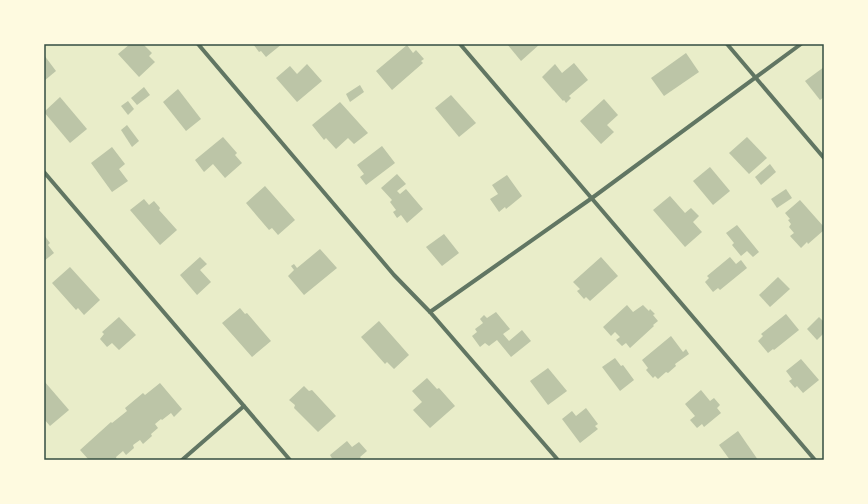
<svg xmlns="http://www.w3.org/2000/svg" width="868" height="504" viewBox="0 0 868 504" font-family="'Sofia Sans Condensed',sans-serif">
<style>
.building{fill:#bcc5a7}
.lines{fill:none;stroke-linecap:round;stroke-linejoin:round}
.minor{stroke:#617663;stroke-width:4}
.neatline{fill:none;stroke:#344e41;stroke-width:1.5}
</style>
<rect width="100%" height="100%" fill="#e9edc9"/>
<g class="building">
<path d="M130,44H143L152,53L149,56L155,62L139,77L118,54Z"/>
<path d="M253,44H282L266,57L261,51L259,52Z"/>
<path d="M507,44H540L521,61Z"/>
<path d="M407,45L413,53L416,50L424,59L421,61L423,63L392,90L376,71Z"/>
<path d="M686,53L699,72L664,96L651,78Z"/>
<path d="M44,55L56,71L44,81Z"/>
<path d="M574,63L588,80L569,96L571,98L566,103L564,100L563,101L542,77L555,64L562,73Z"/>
<path d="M307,64L322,81L297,102L276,78L290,66L297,74Z"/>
<path d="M824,67V97L820,100L805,81Z"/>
<path d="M360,85L364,92L350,102L346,94Z"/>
<path d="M144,87L150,95L137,105L131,98Z"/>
<path d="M178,89L201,119L186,131L163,102Z"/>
<path d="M451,95L476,123L459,137L435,108Z"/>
<path d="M60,97L87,129L70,143L44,112Z"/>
<path d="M604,99L618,115L607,125L614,132L601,144L580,121Z"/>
<path d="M128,101L134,109L128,115L121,106Z"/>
<path d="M340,102L368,133L354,144L348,138L336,149L326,138L324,140L312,125Z"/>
<path d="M127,125L139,141L132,147L121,130Z"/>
<path d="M223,137L237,153L235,155L242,163L225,178L213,164L204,172L195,160Z"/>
<path d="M747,137L767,158L749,174L729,153Z"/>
<path d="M382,146L395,163L366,185L360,177L364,174L357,165Z"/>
<path d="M112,147L125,164L119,169L128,181L112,192L91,163Z"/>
<path d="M770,164L776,172L761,185L755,177Z"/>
<path d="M710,167L730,191L713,205L693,181Z"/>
<path d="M397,174L406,184L397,191L400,194L406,189L423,209L407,223L401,215L397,218L393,212L396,210L390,202L392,200L381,188Z"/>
<path d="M507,175L522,196L506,209L505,207L499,212L490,199L498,194L492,185Z"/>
<path d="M265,186L295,220L278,235L272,228L269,230L246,203Z"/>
<path d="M786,189L792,198L777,208L771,199Z"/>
<path d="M670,196L685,213L691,208L699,216L693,222L702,232L685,247L653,210Z"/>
<path d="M144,199L149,205L154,201L160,208L159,210L177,230L160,245L130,210Z"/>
<path d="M800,200L824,227V230L808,244L807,242L801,248L790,236L794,233L789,227L791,224L788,220L790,219L785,213Z"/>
<path d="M737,225L759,252L753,257L747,251L741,256L732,245L734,243L726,233Z"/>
<path d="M444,234L459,253L442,266L426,247Z"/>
<path d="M44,235L50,243L48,245L54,253L44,261Z"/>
<path d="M320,249L337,268L304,295L288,276L294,270L291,266L294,264L297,268Z"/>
<path d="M200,257L207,264L200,270L211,282L197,295L180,275Z"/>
<path d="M601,257L618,276L590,301L586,297L584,299L577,291L580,289L573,282Z"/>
<path d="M730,257L736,264L741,260L747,268L720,290L718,288L713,292L705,282L709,278L707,276Z"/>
<path d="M70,267L100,300L84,315L78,308L76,310L52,283Z"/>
<path d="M778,277L790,289L770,307L759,295Z"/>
<path d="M627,305L633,312L643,305L649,311L650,309L655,314L653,315L658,321L653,325L654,326L630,348L626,343L622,346L616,340L620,337L615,332L611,336L603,327Z"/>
<path d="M240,308L245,314L247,313L271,341L252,357L222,323Z"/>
<path d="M496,312L510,329L503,334L509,341L522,330L531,341L511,357L497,340L489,346L485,343L480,347L472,336L477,332L475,329L483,323L480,319L484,315L487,318Z"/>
<path d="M786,314L799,330L774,350L773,349L768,353L758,341L763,336L761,334Z"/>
<path d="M119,317L136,335L119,350L112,343L107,347L100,339L104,334L102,332Z"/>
<path d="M819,317L824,322V333L817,340L807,329Z"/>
<path d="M379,321L409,355L394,369L387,362L385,364L361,337Z"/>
<path d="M671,336L683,352L686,349L689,354L675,364L676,366L668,373L666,372L658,379L655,376L653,378L646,370L648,368L642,360Z"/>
<path d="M615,358L621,366L623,365L634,380L620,391L602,367Z"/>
<path d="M801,359L819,380L803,393L797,386L795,388L789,381L792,379L786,371Z"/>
<path d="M548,368L567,391L548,405L530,381Z"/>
<path d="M427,378L437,389L439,388L455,406L430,428L413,410L422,402L412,391Z"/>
<path d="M44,381L69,410L50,426L44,419Z"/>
<path d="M160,383L182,409L174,417L171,413L162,420L161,419L155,424L158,428L151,434L152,436L143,444L140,440L133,445L134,448L126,455L123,451L116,457L117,460H89L80,450L111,422L112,423L127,411L125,408L143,393L145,395Z"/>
<path d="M304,386L309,391L312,390L336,416L318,432L294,408L295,405L289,400Z"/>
<path d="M701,390L710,401L714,398L720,405L717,408L721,413L704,427L702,424L697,428L690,420L695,416L685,404Z"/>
<path d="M586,408L598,424L595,426L598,429L580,443L562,419L572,411L576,416Z"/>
<path d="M738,431L758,460H730L719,445Z"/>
<path d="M347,441L352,447L359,442L367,451L360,457L362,460H333L330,455Z"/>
</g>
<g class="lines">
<g class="minor">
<path d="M198,44L394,275L430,312L558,460"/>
<path d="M460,44L815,460"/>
<path d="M727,44L824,158"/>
<path d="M44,172L290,460"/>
<path d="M430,312L592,198L801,44"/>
<path d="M182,460L244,406"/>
</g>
</g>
<rect width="868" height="504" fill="none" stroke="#fefae0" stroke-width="90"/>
<rect x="45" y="45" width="778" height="414" class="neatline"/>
</svg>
